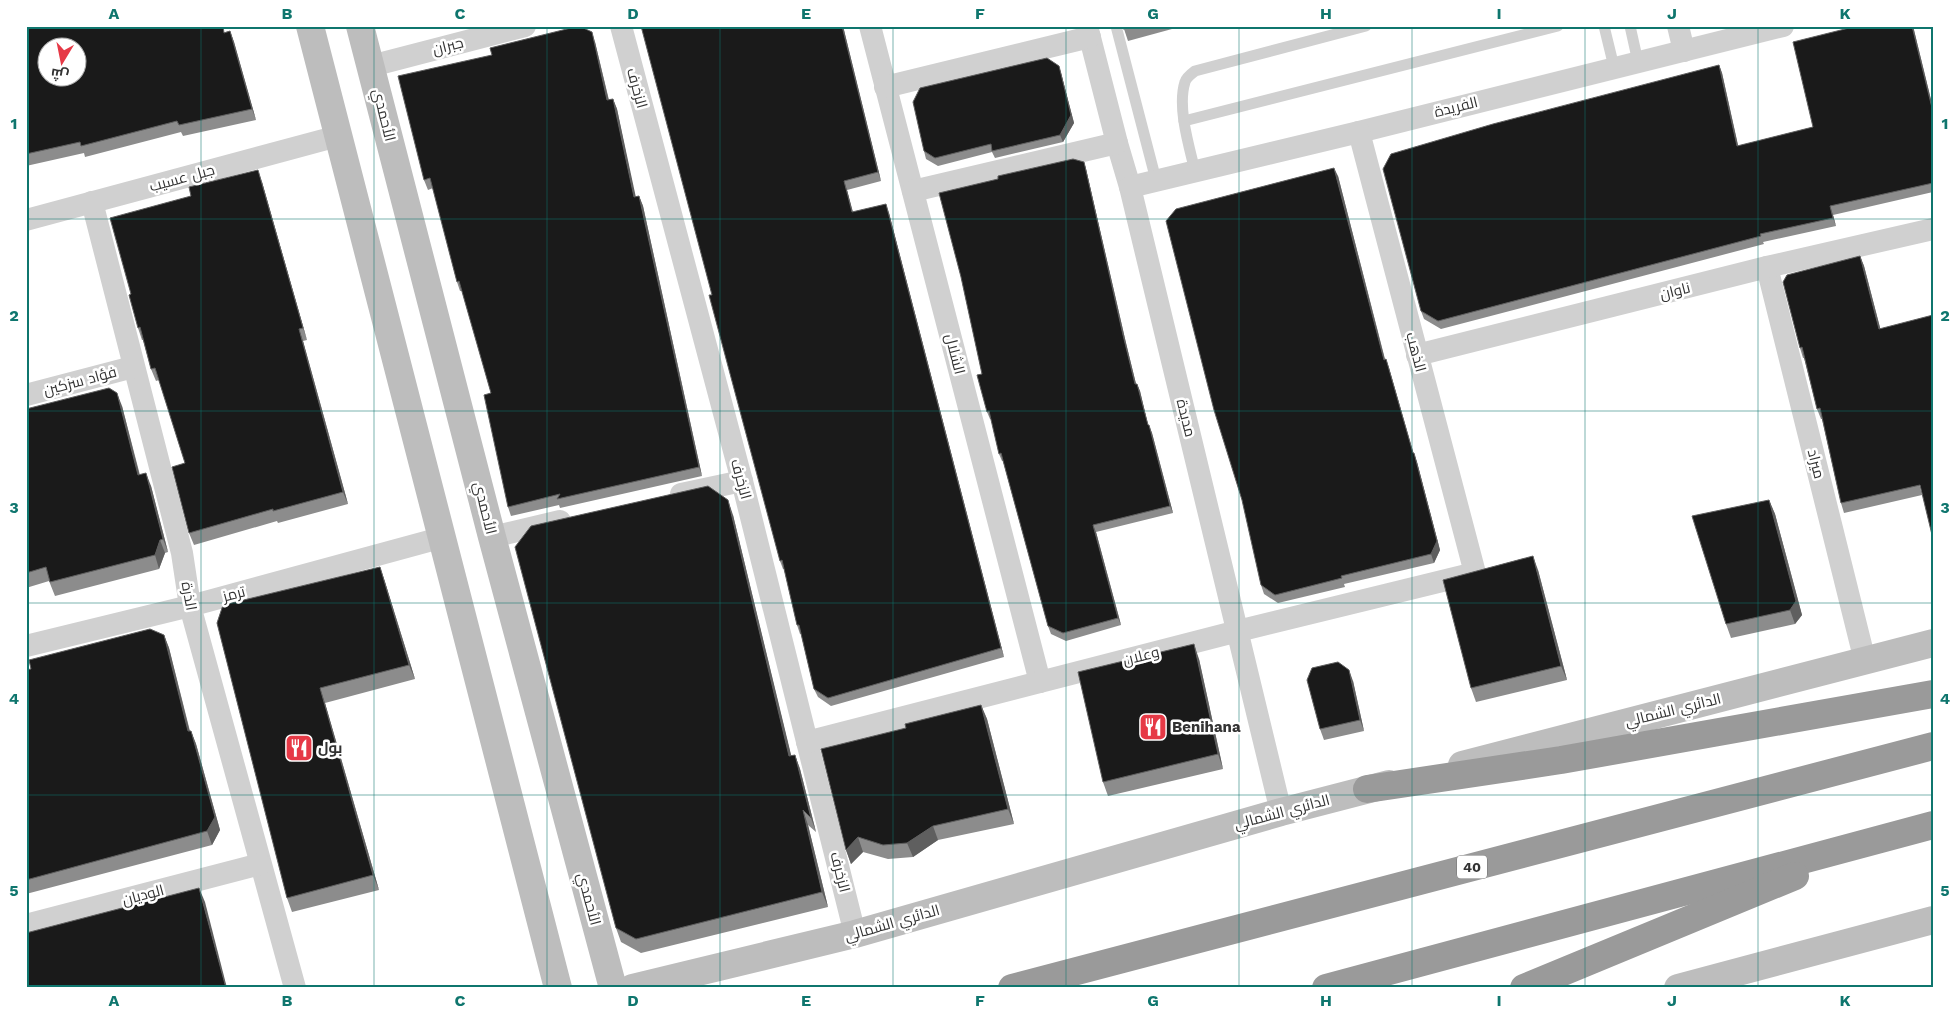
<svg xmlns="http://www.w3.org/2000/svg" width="1959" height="1014" viewBox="0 0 1959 1014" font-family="'Work Sans',Cairo,sans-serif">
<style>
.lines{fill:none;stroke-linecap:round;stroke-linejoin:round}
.lane{stroke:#d0d0d0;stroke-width:11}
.street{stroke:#d0d0d0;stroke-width:22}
.secondary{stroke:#bdbdbd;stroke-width:28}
.highway{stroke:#9a9a9a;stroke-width:28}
.wall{fill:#8c8c8c}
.shaded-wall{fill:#5f5f5f}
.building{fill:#1a1a1a;stroke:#5f5f5f;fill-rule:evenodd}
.grid{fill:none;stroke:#0f766e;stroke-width:1;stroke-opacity:0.55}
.labels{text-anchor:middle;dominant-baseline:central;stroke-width:5;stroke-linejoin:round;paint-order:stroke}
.shield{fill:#fff;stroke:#707070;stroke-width:1}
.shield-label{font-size:14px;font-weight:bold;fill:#333}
.street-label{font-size:15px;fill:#333;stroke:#fff}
.poi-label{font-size:15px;font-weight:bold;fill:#333;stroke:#fff;text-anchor:start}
.neatline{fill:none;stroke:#0f766e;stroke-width:2}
.grid-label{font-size:16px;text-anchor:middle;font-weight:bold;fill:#0f766e}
</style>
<rect width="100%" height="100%" fill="#fff"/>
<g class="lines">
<g class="lane">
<path d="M1116,26L1156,180"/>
<path d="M1604,26L1614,67"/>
<path d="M1630,26L1638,62"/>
<path d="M1184,121L1558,26"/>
<path d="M1195,171C1189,146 1177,107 1185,82C1186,78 1191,74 1195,71L1366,26"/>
</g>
<g class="street">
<path d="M621,26L742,481L855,934"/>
<path d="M870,26L1040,682"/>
<path d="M1087,26L1117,143L1130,187L1281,812"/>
<path d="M1678,26L1684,51"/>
<path d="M371,66L525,26"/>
<path d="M885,87L1090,37"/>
<path d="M1130,187L1359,132L1783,26"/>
<path d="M913,191L1117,143"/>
<path d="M92,202L182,553L190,606L295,988"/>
<path d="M26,220L338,136"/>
<path d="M1767,267L1865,661"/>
<path d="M1417,355L1767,267L1933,229"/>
<path d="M26,395L133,367"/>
<path d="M681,494L742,481"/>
<path d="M492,537L560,521"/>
<path d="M26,646L190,606L440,538"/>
<path d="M807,742L1238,631L1475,573L1359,132"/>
<path d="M26,925L260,864"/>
</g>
<g class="secondary">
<path d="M310,26L558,988"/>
<path d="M360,26L492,537L613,988"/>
<path d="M1462,765L1933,643"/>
<path d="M632,988L855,934L1281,812L1389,784"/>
<path d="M1678,988L1933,920"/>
</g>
<g class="highway">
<path d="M1367,789L1561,760L1933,694"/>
<path d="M1012,988L1933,746"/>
<path d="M1326,988L1933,825"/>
<path d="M1524,988L1795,876"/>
</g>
</g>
<g class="wall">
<path d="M26,26L225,32L230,31L234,42L256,120L183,136L181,132L85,157L84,153L26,166Z"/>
<path d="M843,26L881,181L847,190L853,212L889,213L1004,657L831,706L818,697L814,689L801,634H800L797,625L784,569H783L780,561L712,295Z"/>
<path d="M1123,26H1183L1128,41Z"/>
<path d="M1913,26L1933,108V192L1833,215L1836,226L1763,242L1764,244L1441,329L1424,319L1421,311L1719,65L1722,73L1738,146L1813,127Z"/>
<path d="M595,42L609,100L613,99L617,109L635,197L639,196L643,206L702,476L560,508L559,505L511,516L508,507L491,393L462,291H460L457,282L433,188L428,190L424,180Z"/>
<path d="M1061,73L1074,123L1063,142L995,158L992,152L938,166L926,159L924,151Z"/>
<path d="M1084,162L1086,169L1126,343L1136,384H1137L1140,391L1148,425L1152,433L1173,513L1096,532L1121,625L1066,641L1051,634L1048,626L1003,461H1002L999,454L991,419H990L987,412L982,374L961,277Z"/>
<path d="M1338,176L1385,359H1386L1389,368L1413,453L1417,462L1440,550L1434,563L1344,584L1345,587L1278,603L1264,594L1261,585Z"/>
<path d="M262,182L307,340L303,341L348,504L278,523L277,521L194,545L189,533L185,463L159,380L156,381L151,369L143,340H142L138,328L131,294Z"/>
<path d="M1860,256L1864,266L1880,328L1922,495L1844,513L1841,503L1822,419H1821L1817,409L1804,358H1803L1800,348Z"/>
<path d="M122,406L140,475L151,486L168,552L165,553L159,569L55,596L49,581L26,588V409Z"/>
<path d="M1769,500L1775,514L1802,615L1795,624L1731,638L1726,624Z"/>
<path d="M733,515L791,756L795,755L800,769L816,832L808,825L828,907L641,953L621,942L616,928Z"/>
<path d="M380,567L385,582L415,679L325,703L379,890L292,912L287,898L217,623Z"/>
<path d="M1538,570L1567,680L1476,702L1471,688Z"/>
<path d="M164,635L169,648L190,731H191L196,744L220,830L212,845L26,894V670Z"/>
<path d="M1199,659L1223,769L1108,796L1103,782Z"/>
<path d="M1353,681L1364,731L1324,740L1320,729Z"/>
<path d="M981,705L987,719L1014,824L938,840L913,857L888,859L863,852L851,864L846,850L906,728Z"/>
</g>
<g class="shaded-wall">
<path d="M842,26H843L881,181L878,172Z"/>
<path d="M1912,26H1913L1933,108V112Z"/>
<path d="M230,31L234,42L256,120L252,109Z"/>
<path d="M592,32L595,42L611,110L607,100Z"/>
<path d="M1719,65L1722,73L1740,154L1737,146Z"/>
<path d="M1059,66L1061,73L1074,123L1063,142L1060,135Z"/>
<path d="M613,99L617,109L638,207L634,197Z"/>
<path d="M1084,162L1086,169L1126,343L1138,392L1135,384L1123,335Z"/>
<path d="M1334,168L1338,176L1387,368L1384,360Z"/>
<path d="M258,170L262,182L307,340L303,328Z"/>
<path d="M844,181L847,190L855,221L852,212Z"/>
<path d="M639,196L643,206L702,476L699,467Z"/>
<path d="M886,204L889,213L1004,657L1001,648Z"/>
<path d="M1830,206L1833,215L1836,226L1833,218Z"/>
<path d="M1860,256L1864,266L1883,339L1879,329Z"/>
<path d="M299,329L303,341L348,504L343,492Z"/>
<path d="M1386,359L1389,368L1416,462L1413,453Z"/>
<path d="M1137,384L1140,391L1150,433L1148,425Z"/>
<path d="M117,393L122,406L143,489L138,475Z"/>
<path d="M1149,425L1152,433L1173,513L1170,506Z"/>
<path d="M1414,453L1417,462L1440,550L1434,563L1431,554Z"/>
<path d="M146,473L151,486L168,552L163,539Z"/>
<path d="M728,500L733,515L795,771L789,756Z"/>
<path d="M1769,500L1775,514L1802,615L1795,624L1790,610Z"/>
<path d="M1093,525L1096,532L1121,625L1118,618Z"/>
<path d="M160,540L165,553L159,569L155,555Z"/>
<path d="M1533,556L1538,570L1567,680L1561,666Z"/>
<path d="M380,567L385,582L415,679L409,665Z"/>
<path d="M164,635L169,648L193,745L188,731Z"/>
<path d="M1194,644L1199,659L1223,769L1218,754Z"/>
<path d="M1349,670L1353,681L1364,731L1360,720Z"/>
<path d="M320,688L325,703L379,890L373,875Z"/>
<path d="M981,705L987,719L1014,824L1008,809Z"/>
<path d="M191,731L196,744L220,830L212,845L207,831Z"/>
<path d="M795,755L800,769L816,832L811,818Z"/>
<path d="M803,810L808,825L828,907L822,892Z"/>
<path d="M933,826L938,840L913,857L907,843Z"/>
<path d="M858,837L863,852L851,864L846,850Z"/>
<path d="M199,888L205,902L227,988H226Z"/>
</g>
<g class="building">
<path d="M26,26H223L224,33L230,31L252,109L179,125L177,121L81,146L80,142L26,154ZM48,48H78V78H48Z"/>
<path d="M579,26L592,32L607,100L613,99L634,197L639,196L699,467L557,499L560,494L508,507L484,395L491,393L459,281L457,282L430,178L424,180L398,76L492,55L490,48Z"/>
<path d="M641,26H842L878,172L844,181L852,212L886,204L1001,648L828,698L814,689L799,625H797L782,560L780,561L709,295H712Z"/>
<path d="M1123,26H1136L1123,29Z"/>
<path d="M1857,26H1912L1933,112V183L1830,206L1833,218L1760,234L1761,236L1438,321L1421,311L1383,169L1391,154L1493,124L1719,65L1737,146L1813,127L1793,42Z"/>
<path d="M1047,58L1059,66L1071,115L1060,135L992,151L991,144L935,158L924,151L913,102L920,88Z"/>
<path d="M1073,159L1084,162L1123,335L1135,384H1137L1148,425H1149L1170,506L1093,525L1118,618L1063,633L1048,626L1001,453L999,454L989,411L987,412L977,375L982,374L961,277L939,193L998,179V176Z"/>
<path d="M1334,168L1384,360L1386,359L1413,453H1414L1437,541L1431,554L1341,576L1342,578L1275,595L1261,585L1242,500L1214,410L1166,221L1176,209Z"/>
<path d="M258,170L303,328L299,329L343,492L273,511V509L189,533L172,467L185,463L155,368L151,369L140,327L138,328L129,295L131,294L110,218L191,196L189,187Z"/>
<path d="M1860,256L1879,329L1933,315V539L1920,485L1841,503L1820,408L1817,409L1802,347L1800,348L1783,282L1787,275Z"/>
<path d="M109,388L117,393L138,475L146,473L163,539L160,540L155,555L50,582L46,567L26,573V409Z"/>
<path d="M708,486L728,500L789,756L795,755L811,818L803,810L822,892L636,939L616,928L515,547L531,526Z"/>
<path d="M1769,500L1796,601L1790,610L1726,624L1692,516Z"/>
<path d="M1533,556L1561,666L1471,688L1443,580Z"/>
<path d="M380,567L409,665L320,688L373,875L287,898L217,623L223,605Z"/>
<path d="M150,629L164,635L188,731H191L215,817L207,831L26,880V670L31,669L29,660Z"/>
<path d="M1194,644L1218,754L1103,782L1078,672Z"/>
<path d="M1338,662L1349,670L1360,720L1320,729L1307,680L1312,668Z"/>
<path d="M981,705L1008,809L933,826L907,843L883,845L858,837L846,850L821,749L906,728L905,724Z"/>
<path d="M199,888L226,988H26V933Z"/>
</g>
<path class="grid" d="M201,26V988M374,26V988M547,26V988M720,26V988M893,26V988M1066,26V988M1239,26V988M1412,26V988M1585,26V988M1758,26V988M26,219H1933M26,411H1933M26,603H1933M26,795H1933"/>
<defs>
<symbol id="restaurant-square" viewBox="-11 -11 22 22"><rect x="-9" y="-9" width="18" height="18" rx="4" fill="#e63946" stroke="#fff"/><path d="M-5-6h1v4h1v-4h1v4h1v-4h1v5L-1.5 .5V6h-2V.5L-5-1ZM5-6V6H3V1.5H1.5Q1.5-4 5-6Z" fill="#fff"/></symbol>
</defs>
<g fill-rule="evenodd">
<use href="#restaurant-square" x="1137" y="711" width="32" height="32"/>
<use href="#restaurant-square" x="283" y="732" width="32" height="32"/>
</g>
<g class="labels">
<rect class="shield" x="1457" y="855.5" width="30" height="23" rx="4"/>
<g class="shield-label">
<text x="1472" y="867">40</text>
</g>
<g class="street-label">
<text transform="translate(448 46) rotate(-14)">جبران</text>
<text transform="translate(637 88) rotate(75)">الزخرف</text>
<text transform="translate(1456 107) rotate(-14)">الفريدة</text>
<text transform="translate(384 115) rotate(76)">الأحمدي</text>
<text transform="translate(182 178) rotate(-15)">جبل عسيب</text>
<text transform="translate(1675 291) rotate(-14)">ناوان</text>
<text transform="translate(1416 352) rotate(75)">الذهب</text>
<text transform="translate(955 354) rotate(76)">الشلال</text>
<text transform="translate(80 381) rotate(-15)">فؤاد سزكين</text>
<text transform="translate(1186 418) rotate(76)">مديدة</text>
<text transform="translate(1816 464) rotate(76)">ميراد</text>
<text transform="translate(741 479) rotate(75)">الزخرف</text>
<text transform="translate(485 508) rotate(76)">الأحمدي</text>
<text transform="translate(234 594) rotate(-15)">ترمز</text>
<text transform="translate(189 596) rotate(80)">الذرة</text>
<text transform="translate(1141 656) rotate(-14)">وعلان</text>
<text transform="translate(1673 710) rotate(-14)">الدائري الشمالي</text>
<text transform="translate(1282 812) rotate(-15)">الدائري الشمالي</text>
<text transform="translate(840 872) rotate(76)">الزخرف</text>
<text transform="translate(143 895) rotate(-15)">الوديان</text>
<text transform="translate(589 899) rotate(75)">الأحمدي</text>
<text transform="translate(892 923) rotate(-16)">الدائري الشمالي</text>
</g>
<g class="poi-label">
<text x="1172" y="727">Benihana</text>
<text x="318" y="748">بول</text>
</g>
</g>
<rect width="1959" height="1014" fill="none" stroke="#ffffff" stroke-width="55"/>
<g transform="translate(62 62) rotate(190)"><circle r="24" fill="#ffffff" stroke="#adadad"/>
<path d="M0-4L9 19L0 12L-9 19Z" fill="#e63946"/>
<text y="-8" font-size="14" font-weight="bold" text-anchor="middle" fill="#333333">ش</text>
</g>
<rect x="28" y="28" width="1904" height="958" class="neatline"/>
<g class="grid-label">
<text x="114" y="19">A</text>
<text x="287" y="19">B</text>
<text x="460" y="19">C</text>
<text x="633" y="19">D</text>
<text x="806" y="19">E</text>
<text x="980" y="19">F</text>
<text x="1153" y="19">G</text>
<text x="1326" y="19">H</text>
<text x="1499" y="19">I</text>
<text x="1672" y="19">J</text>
<text x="1845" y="19">K</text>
<text x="14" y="129">1</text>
<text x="1945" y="129">1</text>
<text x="14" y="321">2</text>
<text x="1945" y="321">2</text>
<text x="14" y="513">3</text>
<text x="1945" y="513">3</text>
<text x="14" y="704">4</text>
<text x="1945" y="704">4</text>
<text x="14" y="896">5</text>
<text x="1945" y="896">5</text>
<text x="114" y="1006">A</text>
<text x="287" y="1006">B</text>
<text x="460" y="1006">C</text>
<text x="633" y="1006">D</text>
<text x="806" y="1006">E</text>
<text x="980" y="1006">F</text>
<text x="1153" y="1006">G</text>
<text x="1326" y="1006">H</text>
<text x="1499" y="1006">I</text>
<text x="1672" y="1006">J</text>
<text x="1845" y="1006">K</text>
</g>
</svg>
